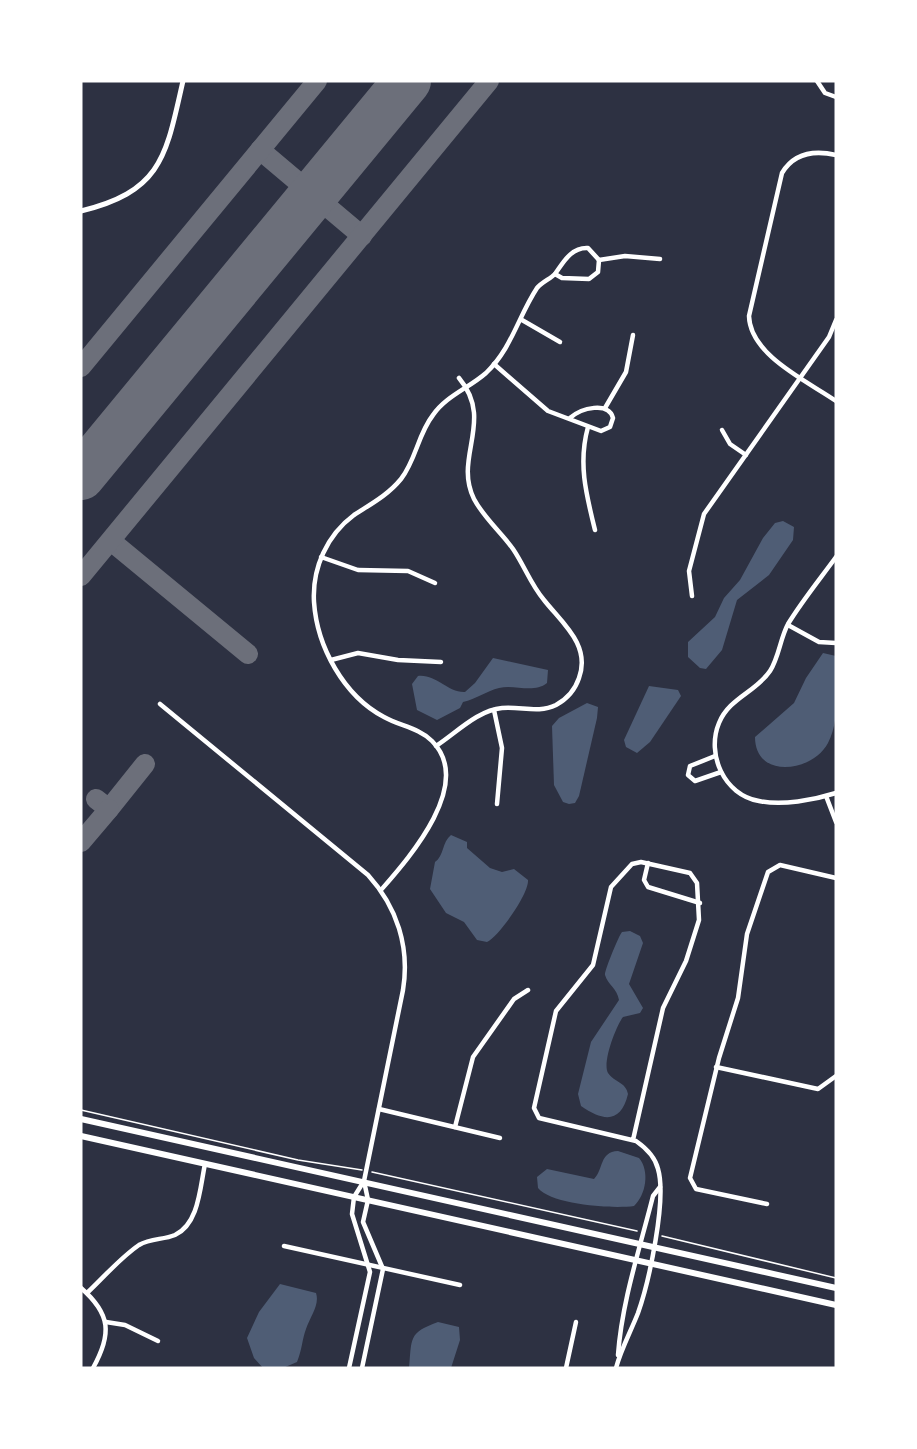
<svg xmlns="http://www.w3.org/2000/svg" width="917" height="1449" viewBox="0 0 917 1449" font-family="'Golos Text',sans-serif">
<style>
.water{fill:#4f5d75}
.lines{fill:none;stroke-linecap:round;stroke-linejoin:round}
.taxiway{stroke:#6c6f7a;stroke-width:20}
.runway{stroke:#6c6f7a;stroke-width:48}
.path{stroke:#fff;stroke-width:1.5}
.minor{stroke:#fff;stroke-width:4.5}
.tertiary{stroke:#fff;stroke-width:5}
.secondary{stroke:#fff;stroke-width:6}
</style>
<rect width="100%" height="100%" fill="#2d3142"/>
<g class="water">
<path d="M783,521L794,527L793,540L769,575L737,600L722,650L706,669L700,668L688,657V642L715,617L724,598L740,580L763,538L775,523Z"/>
<path d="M823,653L836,656C836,682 841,718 828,743C813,772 755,780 755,737L794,703L806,678Z"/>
<path d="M493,658L548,670L547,683C533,694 515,684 499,688C487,691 476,699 463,702L460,708L437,720L417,710L412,684L418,676C436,674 448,693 465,692L475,683Z"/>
<path d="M649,686L678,690L681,696L650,742L637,753L626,747L624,740Z"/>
<path d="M587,703L598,707L597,718L579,796L575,803L569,804L563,802L554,785L552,726L559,718Z"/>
<path d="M451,835L467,842V848L490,868L502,872L514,869L528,880C529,894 499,936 487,942L477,940L464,922L446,913L430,889L435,862C444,856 442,842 451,835Z"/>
<path d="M630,931L640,936L643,943L629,984L643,1008L640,1013L623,1017C616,1026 602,1063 608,1073C614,1082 626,1082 628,1094C621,1123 604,1122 581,1106L578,1094L591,1042L619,1000C617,988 608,985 605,975C604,972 619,935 622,932Z"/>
<path d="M618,1151L639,1158C650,1171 646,1195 634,1206C613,1209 552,1205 538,1188L537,1177L547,1169L594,1179C604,1169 599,1152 618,1151Z"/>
<path d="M280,1284L316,1293C320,1305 310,1317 306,1329C302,1340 302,1350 297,1362L283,1368H263L254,1358L247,1338L259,1312Z"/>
<path d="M438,1322L459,1327L460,1340L451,1368H409C412,1338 408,1333 438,1322Z"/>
</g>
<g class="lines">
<g class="taxiway">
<path d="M260,150L362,236"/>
<path d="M81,367L317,81"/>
<path d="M111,541L248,654"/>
<path d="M81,576L489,81"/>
<path d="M96,799L109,809L145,764"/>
<path d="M81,842L109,809"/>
</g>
<path class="runway" d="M81,476L407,81"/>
<g class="path">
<path d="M81,1110L298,1160L362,1170"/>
<path d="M372,1172L637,1231"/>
<path d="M662,1236L836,1278"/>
</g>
<g class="minor">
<path d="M817,81L825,93L836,97"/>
<path d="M836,155C814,150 794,153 782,173L749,316C750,355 807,381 836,401"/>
<path d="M599,260L625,256L660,259"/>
<path d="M555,274L562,278L589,279L598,272L599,260"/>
<path d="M522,320L560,342"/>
<path d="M494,364L548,411L601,431L610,427L613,418C609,401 581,408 570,418"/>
<path d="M605,408L626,372L633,335"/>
<path d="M588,427C578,463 586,494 595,530"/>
<path d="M722,430L730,444L746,455"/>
<path d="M321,557L358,570L408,571L435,583"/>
<path d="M836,557C820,579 802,601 788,624C780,639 779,657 770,671C756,692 729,698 719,723C706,754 724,795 759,801C782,806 814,800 836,793"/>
<path d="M692,596L689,571L704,514L829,337L836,320"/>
<path d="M788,625L819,642L836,643"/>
<path d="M331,660L358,653L398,660L441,662"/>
<path d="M160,704L368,875C397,907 410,947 403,990L364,1181L354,1197L352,1214L370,1272L349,1368"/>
<path d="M494,710L502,748L497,804"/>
<path d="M436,746C456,733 478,710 502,708C521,706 538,714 556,705C567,699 575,690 579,678C591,645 562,623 544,600C531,585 524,565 513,549C501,532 484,518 474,499C453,457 495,421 459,378"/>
<path d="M715,756L690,766L688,775L695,781L721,772"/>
<path d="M826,796L836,822"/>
<path d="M648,863L644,880L648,887L700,903"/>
<path d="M381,890C408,859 475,784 432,741C419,728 400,726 384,717C344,696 317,647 314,602C312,568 327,535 354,515C371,504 388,495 401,479C416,460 418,434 433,415C446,396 469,388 486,373C512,348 518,317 537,288C542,282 550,279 555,274C563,263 571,247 588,248L599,260"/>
<path d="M716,1067L818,1089L836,1076"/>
<path d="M379,1109L500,1138"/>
<path d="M455,1127L473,1057L514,999L528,990"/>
<path d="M767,1204L696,1189L690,1178L719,1058L738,998L747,934L768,872L780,865L836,878"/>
<path d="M284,1246L460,1285"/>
<path d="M81,1288C111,1314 112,1334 93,1368"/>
<path d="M87,1293C104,1277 120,1258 139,1245C151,1238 163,1240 175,1235C199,1224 200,1187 205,1164"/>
<path d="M106,1322L125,1325L158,1341"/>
<path d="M618,1355C622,1301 640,1248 653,1196L660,1187"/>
<path d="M362,1368L383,1269L363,1222L368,1200L364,1181"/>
<path d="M566,1368L576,1322"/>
<path d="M616,1368C621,1349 631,1331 638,1313C649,1282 667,1199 658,1169C655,1156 646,1148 636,1141L539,1118L534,1108L556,1011L593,965L611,887L632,864L641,862L690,873L697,883L699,920L686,961L663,1008L633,1140"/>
</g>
<path class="tertiary" d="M81,211C163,191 166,155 183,81"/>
<g class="secondary">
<path d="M81,1119L836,1288"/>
<path d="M81,1136L836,1305"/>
</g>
</g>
<rect width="917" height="1449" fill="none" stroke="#ffffff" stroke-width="165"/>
</svg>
